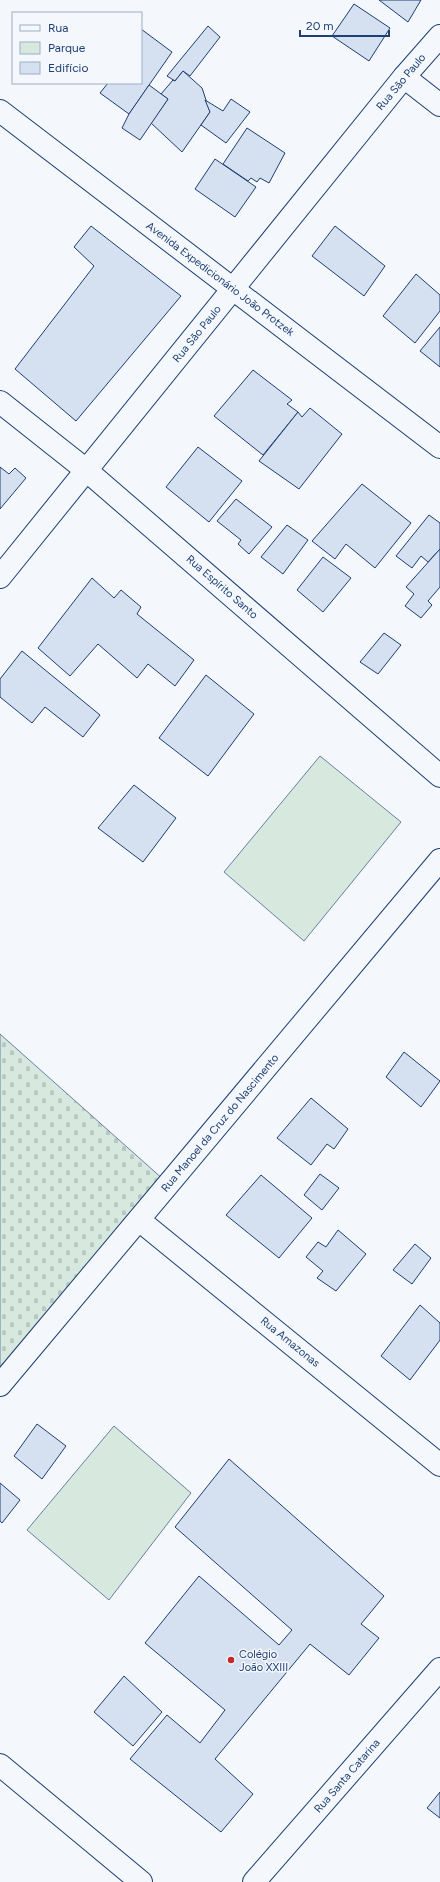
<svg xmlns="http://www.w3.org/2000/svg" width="440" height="1882" viewBox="0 0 440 1882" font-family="Figtree,sans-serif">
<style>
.green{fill:#d7e8df;stroke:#687fa3}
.cemetery{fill:url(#cemetery-stones);stroke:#687fa3}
.building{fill:#d5e0f0;stroke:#1d3f73}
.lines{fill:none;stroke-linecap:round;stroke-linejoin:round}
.minor-casing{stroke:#1d3f73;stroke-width:24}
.trunk-casing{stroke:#1d3f73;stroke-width:24}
.minor{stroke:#f4f7fb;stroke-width:22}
.trunk{stroke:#f4f7fb;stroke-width:22}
.poi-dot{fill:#c62828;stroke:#f4f7fb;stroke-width:1.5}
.labels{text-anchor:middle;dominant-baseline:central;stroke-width:3;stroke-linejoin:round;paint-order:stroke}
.street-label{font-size:11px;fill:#1d3f73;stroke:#f4f7fb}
.poi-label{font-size:11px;fill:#1d3f73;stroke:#f4f7fb;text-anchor:start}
</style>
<defs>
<pattern id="cemetery-stones" width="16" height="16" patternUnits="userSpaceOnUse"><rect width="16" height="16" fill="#d7e8df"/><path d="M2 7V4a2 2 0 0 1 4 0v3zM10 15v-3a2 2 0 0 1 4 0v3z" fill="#b8c8c3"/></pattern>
</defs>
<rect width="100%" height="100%" fill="#f4f7fb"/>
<g class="green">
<path d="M320,756L401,822L304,941L224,872Z"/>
<path d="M114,1426L191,1493L109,1600L27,1530Z"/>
</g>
<path class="cemetery" d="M0,1034L164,1180L0,1370Z"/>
<g class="building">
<path d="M379,0H421L408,22Z"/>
<path d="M354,4L390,28L369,61L332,36Z"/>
<path d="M208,26L220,37L190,76L183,71L175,81L167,76Z"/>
<path d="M141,29L172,52L129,114L100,93L108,83H141Z"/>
<path d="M183,71L202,88L210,112L182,152L151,123L168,99L161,94L173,80L175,81Z"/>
<path d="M149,85L168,99L140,140L122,128L129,114Z"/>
<path d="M231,99L250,112L226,143L201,125L210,112L205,100L223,111Z"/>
<path d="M247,128L285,153L269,183L260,178L257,182L251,178L248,181L223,164Z"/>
<path d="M215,159L256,187L235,217L195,189Z"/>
<path d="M91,226L181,296L76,421L15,369L94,266L74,247Z"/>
<path d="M335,226L385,266L364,296L312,256Z"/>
<path d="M416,274L440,295V311L415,343L383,316Z"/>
<path d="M440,327V367L420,351Z"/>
<path d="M253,370L292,400L287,404L298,412L263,455L214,416Z"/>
<path d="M310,408L342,434L299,489L259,461L298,412L302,417Z"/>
<path d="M198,447L242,481L209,522L166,487Z"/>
<path d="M0,467L9,474L15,468L26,478L0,509Z"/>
<path d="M362,484L411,523L375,568L346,544L335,559L312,541Z"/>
<path d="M236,499L272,527L249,554L238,544L241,540L217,521Z"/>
<path d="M429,515L440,523V549L428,562L421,556L412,568L396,556Z"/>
<path d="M287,525L308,540L283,574L261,557Z"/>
<path d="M440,549V587L428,601L432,605L421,618L405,606L414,594L406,587Z"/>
<path d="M323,557L351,578L323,612L297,590Z"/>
<path d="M92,578L114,598L121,590L141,607L137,614L194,660L175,686L148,664L137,678L98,644L70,676L38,648Z"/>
<path d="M384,633L401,645L378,674L360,662Z"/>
<path d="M22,651L100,715L83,737L45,707L32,723L0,697V679Z"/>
<path d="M206,675L254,714L208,776L159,738Z"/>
<path d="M134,785L176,818L143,862L98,828Z"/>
<path d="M404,1052L440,1081L421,1107L386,1077Z"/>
<path d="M311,1098L348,1129L334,1149L327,1144L311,1165L277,1138Z"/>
<path d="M320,1174L339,1188L322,1210L304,1195Z"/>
<path d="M261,1175L312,1218L279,1258L226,1215Z"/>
<path d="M338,1230L366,1254L336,1291L317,1278L323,1271L306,1257L318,1242L326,1247Z"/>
<path d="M415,1244L431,1258L412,1284L393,1270Z"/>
<path d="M420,1305L440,1323V1340L410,1380L381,1356Z"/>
<path d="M37,1424L66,1446L42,1479L14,1456Z"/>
<path d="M229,1459L384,1596L361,1624L379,1638L349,1675L310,1644L215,1759L253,1794L221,1832L130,1759L167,1715L200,1743L225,1710L145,1643L199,1576L279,1645L292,1630L175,1527Z"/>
<path d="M0,1483L20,1500L2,1523L0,1521Z"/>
<path d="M124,1676L162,1712L133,1746L94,1712Z"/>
<path d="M440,1792V1818L427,1808Z"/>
</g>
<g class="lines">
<defs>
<g id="minor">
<path d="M404,77L440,105"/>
<path d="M0,402L86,470L440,776"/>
<path d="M0,577L404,77L440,36"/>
<path d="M139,1220L440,1465"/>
<path d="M0,1385L440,860"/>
<path d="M0,1765L141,1882"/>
<path d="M254,1882L440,1669"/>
</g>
<path id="trunk" d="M0,111L440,447"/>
</defs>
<use href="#minor" class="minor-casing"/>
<use href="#trunk" class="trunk-casing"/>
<use href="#minor" class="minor"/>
<use href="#trunk" class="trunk"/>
</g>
<circle class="poi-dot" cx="231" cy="1660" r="4"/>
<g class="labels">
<g class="street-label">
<text transform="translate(401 82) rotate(-50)">Rua São Paulo</text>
<text transform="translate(220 279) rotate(37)">Avenida Expedicionário João Protzek</text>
<text transform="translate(197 334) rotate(-51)">Rua São Paulo</text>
<text transform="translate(222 587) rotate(41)">Rua Espírito Santo</text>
<text transform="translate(220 1123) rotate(-50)">Rua Manoel da Cruz do Nascimento</text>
<text transform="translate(290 1342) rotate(39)">Rua Amazonas</text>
<text transform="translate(347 1776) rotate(-49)">Rua Santa Catarina</text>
</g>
<g class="poi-label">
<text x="239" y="1654">Colégio<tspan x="239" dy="13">João XXIII</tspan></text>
</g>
</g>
<rect x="12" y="12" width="130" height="72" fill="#f4f7fb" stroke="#9eadc5"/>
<rect x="20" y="25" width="20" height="6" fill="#f4f7fb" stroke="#9eadc5"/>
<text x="48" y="32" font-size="12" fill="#1d3f73">Rua</text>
<rect x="20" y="42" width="20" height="12" fill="#d7e8df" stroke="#9eadc5"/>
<text x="48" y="52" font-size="12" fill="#1d3f73">Parque</text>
<rect x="20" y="62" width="20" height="12" fill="#d5e0f0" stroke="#9eadc5"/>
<text x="48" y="72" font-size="12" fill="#1d3f73">Edifício</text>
<path d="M300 30v6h89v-6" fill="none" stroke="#1d3f73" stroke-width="2"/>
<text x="306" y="30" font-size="12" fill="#1d3f73" stroke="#f4f7fb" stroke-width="3" paint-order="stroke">20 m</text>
</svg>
